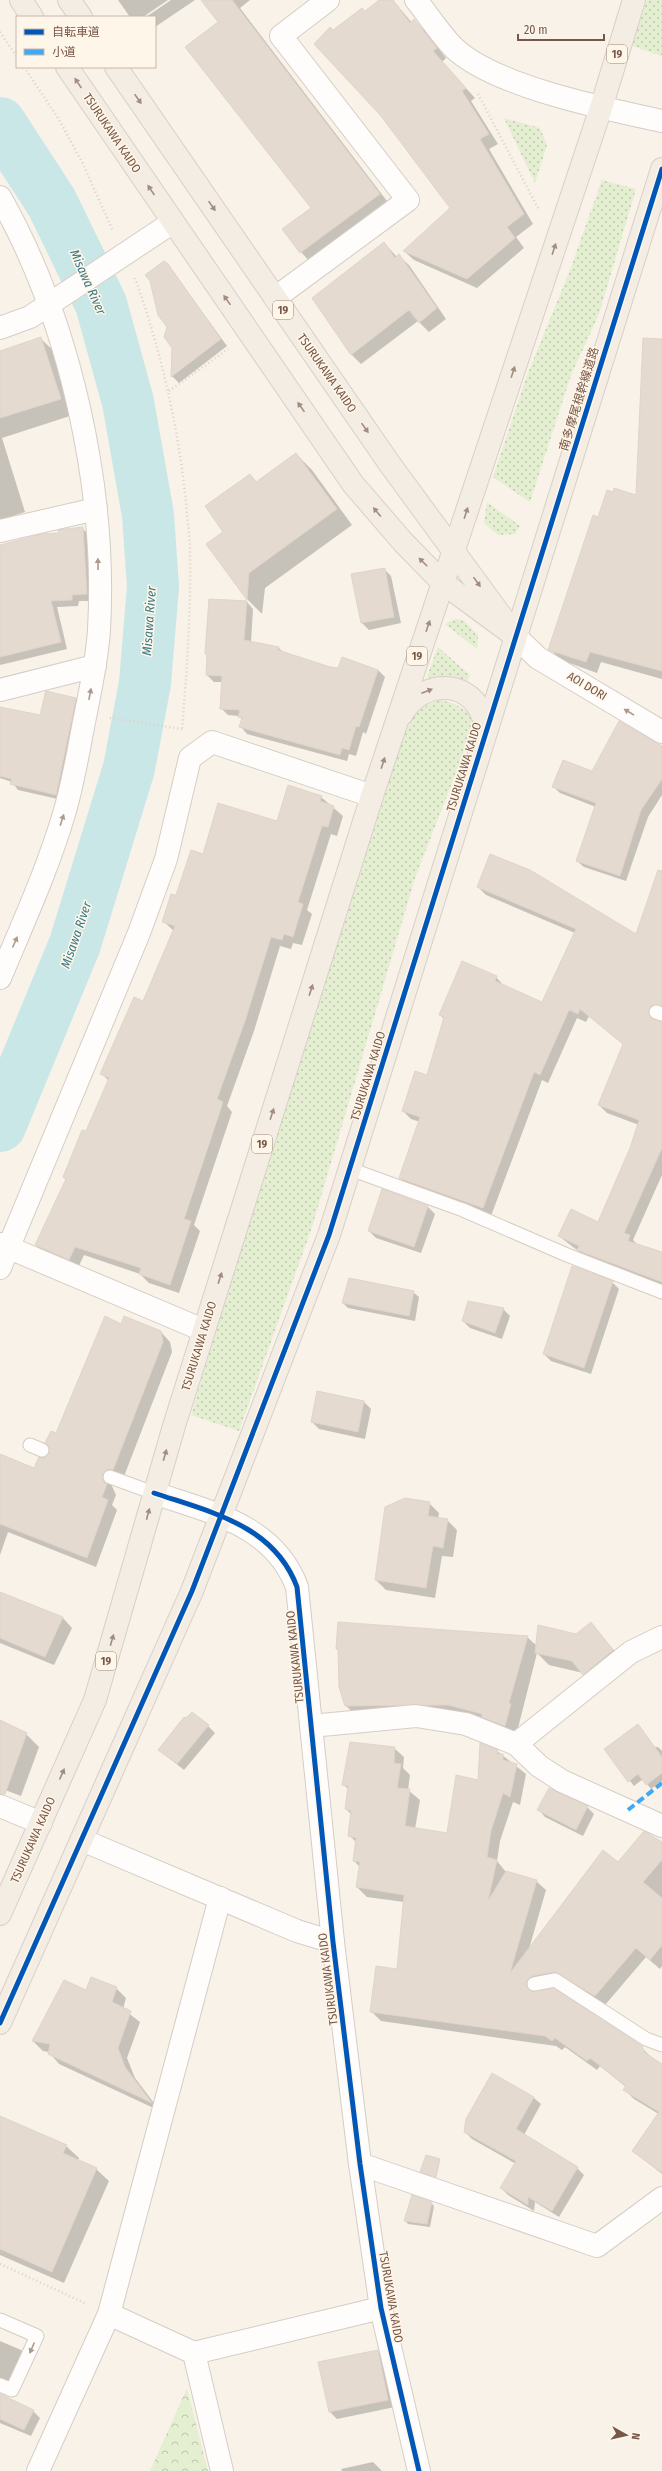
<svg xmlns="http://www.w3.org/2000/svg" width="662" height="2471" viewBox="0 0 662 2471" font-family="'Fira Sans Condensed','Noto Sans JP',sans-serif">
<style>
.grass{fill:url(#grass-dots)}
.park{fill:url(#park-crowns)}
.shadow{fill:#0003}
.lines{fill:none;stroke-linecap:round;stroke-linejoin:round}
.river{stroke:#cae7e8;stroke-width:52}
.building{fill:#e4dad0;stroke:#e1d4ca}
.service-casing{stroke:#d6cdc5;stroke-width:15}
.minor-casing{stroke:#d6cdc5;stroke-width:24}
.tertiary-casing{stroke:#d6cdc5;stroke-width:24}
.primary-casing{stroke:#d9cfc8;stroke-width:24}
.path{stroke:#dad1cb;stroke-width:2.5;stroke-dasharray:1 3;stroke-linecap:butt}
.service{stroke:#fefdfc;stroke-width:13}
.minor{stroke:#fefdfc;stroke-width:22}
.tertiary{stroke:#fefdfc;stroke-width:22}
.primary{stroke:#f3ede4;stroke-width:22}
.quiet{stroke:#3fa9f5;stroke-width:4;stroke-dasharray:8 4;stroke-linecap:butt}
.cycleway-casing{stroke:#fff6ea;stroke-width:8}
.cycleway{stroke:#0057b8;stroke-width:5}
.oneway{fill:#a28c7e}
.oneway2{fill:#ad998f}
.labels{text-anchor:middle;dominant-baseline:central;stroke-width:3;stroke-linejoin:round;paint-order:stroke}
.shield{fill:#fff6ea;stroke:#a08778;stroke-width:1}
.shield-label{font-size:11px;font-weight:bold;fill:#775747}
.street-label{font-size:12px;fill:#775747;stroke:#fff6ea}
.water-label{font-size:13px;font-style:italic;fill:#3c7a85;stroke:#fff6ea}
</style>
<defs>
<pattern id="grass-dots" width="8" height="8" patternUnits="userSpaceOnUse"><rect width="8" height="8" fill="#e4efd2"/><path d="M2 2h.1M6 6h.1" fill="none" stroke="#bec4ac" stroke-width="1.8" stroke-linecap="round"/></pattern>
<pattern id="park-crowns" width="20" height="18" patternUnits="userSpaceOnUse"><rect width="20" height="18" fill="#e4efd2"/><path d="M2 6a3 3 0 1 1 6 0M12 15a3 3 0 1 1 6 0" fill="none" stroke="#bec4ac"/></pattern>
</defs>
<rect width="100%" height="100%" fill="#f8f2e8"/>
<g class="grass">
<path d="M647,0H662V56L632,46Z"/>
<path d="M504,118L540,128L547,145L535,183Z"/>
<path d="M602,180L636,189L599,314L571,375L530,502L493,477L526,378L570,270Z"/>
<path d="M487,502L520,526L515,534L498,535L484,523Z"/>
<path d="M455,619L463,620L478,635L477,649L445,624Z"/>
<path d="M438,647L470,675L467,682L445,676L429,678L427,676Z"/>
<path d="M441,700C454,703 463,707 472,717L471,734L415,878L312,1227L239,1431L191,1415L234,1268L399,751C409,725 411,708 441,700Z"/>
</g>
<path class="park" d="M187,2388L208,2471H150Z"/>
<g class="shadow">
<path d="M118,0H168L143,17H130Z"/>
<path d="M171,0H195L155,27V17H146Z"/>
<path d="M202,0H250L240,8L390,205L311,263L301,252L312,209L219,22Z"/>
<path d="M381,0H393L412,23L414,21L424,30L446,58L442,62L475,98L471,101L498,144L489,149L533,224L516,237L524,248L477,288L414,260L404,251L451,208L332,31L365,12Z"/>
<path d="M384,243L397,257L399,256L409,265L446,319L429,332L418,321L361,364L351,354Z"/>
<path d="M168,265L227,346L179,383L172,376L173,348Z"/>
<path d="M41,339L57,354L76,414L2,438L25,512L0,520V352Z"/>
<path d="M662,357V679L601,662L597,673L561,660L550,649L599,518L637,496Z"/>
<path d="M296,454L312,470L352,525L265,588L262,614L248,600L208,544L225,532L250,475L257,483Z"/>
<path d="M83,529L89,535L93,601H79L78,606L57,607L67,649L0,665V545Z"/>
<path d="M384,569L391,576L401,623L369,630L362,623L352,575Z"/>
<path d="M247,602L253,609L251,642L278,647L284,653L330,668L378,670L385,677L366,734L363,732L356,756L349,754L347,761L247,734L241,727L242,720L239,716L228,715L221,708L223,682H214L207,675L208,656L206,654Z"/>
<path d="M45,693L76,698L82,705L62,800L18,790L12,782L0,778V708L41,716Z"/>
<path d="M662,748V795L648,817L626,881L584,867L577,861L596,807L560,793L554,787Z"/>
<path d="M321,797L343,816L337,836L331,834L307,910L312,914L302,945L293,943L291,949L280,946L254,1031L227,1106L232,1112L194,1225L200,1231L179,1293L149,1283L140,1274L84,1255L78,1268L45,1254L36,1245L66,1179L64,1177L87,1133L109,1081L102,1074L144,1002L174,931L163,921L177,897L203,855L278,822Z"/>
<path d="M478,887L637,935L662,914V1013L656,1018V1021L662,1022V1175L633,1240L638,1245L662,1253V1286L587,1258L559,1236L598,1223L631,1148L639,1125L607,1113L599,1105L624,1045L589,1016L586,1022L577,1018L548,1083L542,1080L491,1216L408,1186L400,1178L420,1122L411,1119L403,1111L427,1076L444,1019L440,1015L496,977L504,986L542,1003L575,933L486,895Z"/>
<path d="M383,1191L428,1207L435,1214L421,1253L376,1238L369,1231Z"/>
<path d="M612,1282L619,1289L591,1374L551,1361L544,1354Z"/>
<path d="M413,1292L419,1297L415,1321L348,1308L343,1303Z"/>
<path d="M503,1309L510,1316L502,1339L470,1328L463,1321Z"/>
<path d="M122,1326L161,1332L170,1342L172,1352L123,1479L111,1484L116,1495L112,1505L117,1510L96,1567L8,1532L0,1555V1455L34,1470L40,1458L48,1457L56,1435Z"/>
<path d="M364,1402L371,1409L365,1439L319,1429L312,1422Z"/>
<path d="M429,1503L439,1513L438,1519L447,1520L457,1530L453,1557L442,1556L435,1598L386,1590L376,1580Z"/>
<path d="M0,1593L63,1618L72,1628L54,1665L0,1643Z"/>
<path d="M591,1624L625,1663L596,1686L583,1673L549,1665L537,1653L516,1736L358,1717L346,1706L339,1651L337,1648L527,1637L537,1646L576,1635Z"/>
<path d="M0,1722L26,1734L39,1747L21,1796L0,1788Z"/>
<path d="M208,1726L215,1733L184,1770L159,1750Z"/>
<path d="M658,1747L662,1751V1781L651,1789L643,1779L634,1786L605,1749Z"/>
<path d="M394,1748L404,1757L403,1768L410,1775L408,1790L420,1800L415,1829L448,1834L497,1751L526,1774L520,1805L513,1802L500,1841L497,1861L506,1872L536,1881L546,1890L529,1949L618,1863L644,1833L662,1843V1966L660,1969L646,1957L605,2005L569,1982L542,1985L535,1992L641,2047L651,2057L662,2082V2116L634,2099L624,2089L626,2087L600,2066L597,2070L565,2047L562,2050L556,2046L381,2021L371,2011L398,1970L404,1902L367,1897L357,1887L360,1867L354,1861L357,1843L349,1835L351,1814L346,1809L349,1790L343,1784Z"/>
<path d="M550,1789L587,1807L594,1814L583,1836L545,1817L539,1810Z"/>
<path d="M65,1981L87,1991L116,1988L126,1998L123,2009L140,2022L127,2058L135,2078L160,2111L59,2064L49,2052L43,2051L33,2041Z"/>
<path d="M534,2098L541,2104L524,2135L577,2168L584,2175L559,2217L535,2202L534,2211L508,2195L501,2188L516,2164L472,2139L465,2132Z"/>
<path d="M662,2119V2174L633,2151Z"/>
<path d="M0,2123L66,2146L79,2158L78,2161L96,2169L109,2181L64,2283L0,2255Z"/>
<path d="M431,2203L434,2206L430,2227L408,2224L405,2221Z"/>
<path d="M0,2341L21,2350L28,2357L15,2386L0,2388Z"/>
<path d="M377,2351L384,2358L395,2407L337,2419L330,2412L320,2363Z"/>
<path d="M0,2395L33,2411L40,2418L31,2436L0,2423Z"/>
<path d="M373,2462L382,2471H342L341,2469Z"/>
</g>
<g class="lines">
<path class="river" d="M0,123L52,203L101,304L128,402L148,515L153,587L145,683L129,768L75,944L0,1126"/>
</g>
<g class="building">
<path d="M201,0H232L380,194L300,253L282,229L311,208L185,47L218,22Z"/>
<path d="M379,0H393L410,23L414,19L437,48L433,51L466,88L462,91L489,134L480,139L524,214L507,227L515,238L467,279L403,251L450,208L381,116L314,44L330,27L333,30L362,8L365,11Z"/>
<path d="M384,242L395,258L399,254L437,308L419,323L409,310L351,355L312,298Z"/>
<path d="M164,261L168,264L221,339L171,377L172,348L164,337L167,327L158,315L150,281L145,275Z"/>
<path d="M41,337L61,399L0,418V351Z"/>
<path d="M643,338L662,339V671L590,652L586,662L548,650L593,515L598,517L607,490L613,492L614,488L636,495Z"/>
<path d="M296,453L337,509L249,573L247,600L206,544L223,532L205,506L250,474L256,482Z"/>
<path d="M83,527L87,594L72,595V600L51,601L61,642L0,657V545L42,534L59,533L58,530L66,529Z"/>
<path d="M385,568L394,617L361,623L351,574Z"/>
<path d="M209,599L247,601L244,640L279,647L278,650L330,667L338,668L342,657L378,670L359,727L356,726L349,750L342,748L340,755L239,727L242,718L238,717L240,710L220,709L222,676L206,675L207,655L205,654Z"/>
<path d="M46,691L76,698L56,795L10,784L12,779L0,776V707L40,715Z"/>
<path d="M619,721L662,746V779L641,810L620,876L576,861L596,803L552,787L563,760L592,771Z"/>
<path d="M288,785L322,796L320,801L334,806L328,827L322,826L298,902L303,904L293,937L284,934L282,940L271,937L245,1021L217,1099L223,1102L184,1219L191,1221L170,1285L139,1274L141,1268L75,1247L69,1260L35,1245L66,1179L63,1177L82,1130L86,1131L109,1078L100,1074L134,997L143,1001L175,926L162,922L171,894L176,895L191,850L203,854L218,803L277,821Z"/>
<path d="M490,854L530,870L636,934L658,870L662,871V1006H651L648,1013L653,1019L662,1022V1148L624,1233L630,1235L628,1241L662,1252V1282L577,1250L579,1246L558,1236L571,1209L598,1222L630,1148L639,1120L598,1105L623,1044L580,1009L578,1014L569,1010L540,1075L534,1072L483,1208L399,1178L420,1117L402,1111L415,1071L427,1075L444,1017L439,1015L462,961L497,976L495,981L542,1002L576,929L477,887Z"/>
<path d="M382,1189L428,1206L414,1247L368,1231Z"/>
<path d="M572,1266L613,1281L584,1368L543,1354Z"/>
<path d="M349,1278L414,1291L409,1316L342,1303Z"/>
<path d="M468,1301L504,1308L495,1333L462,1321Z"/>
<path d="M105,1316L121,1324L124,1316L161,1331L163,1342L113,1470L108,1469L102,1475L104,1482L107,1484L102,1497L108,1500L87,1558L0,1524V1454L34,1468L39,1457L43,1458L49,1453L50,1449L45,1443L51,1431L56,1433Z"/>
<path d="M317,1391L364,1401L358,1432L311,1422Z"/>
<path d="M405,1498L430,1502L428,1516L448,1519L443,1548L433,1546L426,1588L375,1580L385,1507Z"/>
<path d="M0,1592L63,1617L45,1657L0,1638Z"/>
<path d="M338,1622L528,1636L509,1703L511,1704L505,1726L482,1717V1714L448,1705L345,1706L339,1687L338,1649H336Z"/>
<path d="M591,1622L613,1650L583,1675L572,1661L535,1653L538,1625L576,1634Z"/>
<path d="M192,1712L209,1725L177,1764L158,1750L184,1717L186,1718Z"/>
<path d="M0,1720L27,1733L5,1794H0Z"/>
<path d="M638,1724L662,1757V1773L646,1785L638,1774L628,1782L604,1749Z"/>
<path d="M350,1742L395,1747L394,1763L401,1764L397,1788L410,1789L405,1826L447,1833L456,1775L478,1780L480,1743L498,1750L497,1754H503V1760L517,1764L510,1797L503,1793L491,1831L487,1857L497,1860L488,1901L506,1871L537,1880L510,1973L603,1850L618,1862L644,1831L662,1842V1860L643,1882L662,1898V1945L650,1960L636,1948L595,1996L554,1972L532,1976L529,1978L526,1985L532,1992L553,1988L642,2046L644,2052L662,2064V2173L632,2151L659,2112L623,2090L626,2086L590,2058L587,2061L555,2038L552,2041L545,2036L370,2012L376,1966L397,1969L404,1895L356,1887L360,1862L353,1861L356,1838L348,1836L351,1811L345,1809L348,1786L342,1785Z"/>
<path d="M549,1788L588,1806L576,1830L537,1810Z"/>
<path d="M91,1977L117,1987L112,2002L131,2011L118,2048L125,2067L152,2103L48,2054L50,2044L32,2041L64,1980L86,1990Z"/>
<path d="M492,2073L534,2097L516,2129L578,2167L552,2211L528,2197V2205L500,2188L516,2161L464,2132L466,2119Z"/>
<path d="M0,2116L67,2145L63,2153L97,2168L52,2272L0,2249Z"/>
<path d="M426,2155L440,2159L436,2177L420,2172Z"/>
<path d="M412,2195L432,2202L427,2224L404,2221Z"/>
<path d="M378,2350L388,2400L329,2412L318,2362Z"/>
<path d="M0,2394L34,2410L24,2430L0,2419Z"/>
</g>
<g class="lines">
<defs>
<g id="service">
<path d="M656,1012L662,1014"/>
<path d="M350,1169L463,1210L567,1255L662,1292"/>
<path d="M30,1445L42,1450"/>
<path d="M110,1477L154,1493"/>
<path d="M534,1984L555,1980L646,2039L662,2045"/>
<path d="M0,2320L37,2336L12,2390L0,2385"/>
</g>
<g id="minor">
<path d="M0,197C70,321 107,488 99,630C97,661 90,692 84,722C78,753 73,784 64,814C47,871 23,923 0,978"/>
<path d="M275,298L408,200L281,36L328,0"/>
<path d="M0,328L30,317L173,222"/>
<path d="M0,531L96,509"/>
<path d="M515,636L538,658L662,732"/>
<path d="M0,690L95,666"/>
<path d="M0,1244L203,1330"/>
<path d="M0,1268L139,933L166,859L190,758L212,742L372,796"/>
<path d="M311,1726L416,1716L466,1724L516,1744L539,1766L562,1781L662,1826"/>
<path d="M516,1744L631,1652L662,1637"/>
<path d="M0,1806L41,1823"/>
<path d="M82,1840L297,1931L333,1942"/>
<path d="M360,2164L597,2246L662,2198"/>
<path d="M109,2314L194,2353L381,2308"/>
<path d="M194,2353L222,2471"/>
<path d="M38,2471L109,2314L220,1898"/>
</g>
<g id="tertiary">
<path d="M416,0C428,15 439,32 452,46C491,86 607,109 662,121"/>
<path d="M154,1493C210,1512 274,1525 297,1587L333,1942L360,2164L381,2308L419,2471"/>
</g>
<g id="primary">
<path d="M21,0L32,17"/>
<path d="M69,0L81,17"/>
<path d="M67,67L353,484L403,542L443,583L515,636"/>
<path d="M116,67L389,463L504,620"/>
<path d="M402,714C415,689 452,677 474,701C481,709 484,718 487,728"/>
<path d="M0,1914L95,1700L174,1426L372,796L601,108L634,0"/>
<path d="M0,2023L192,1591L329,1235L662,169"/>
</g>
</defs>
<use href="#service" class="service-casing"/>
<use href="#minor" class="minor-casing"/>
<use href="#tertiary" class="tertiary-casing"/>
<use href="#primary" class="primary-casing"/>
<g class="path">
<path d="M0,32L17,57"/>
<path d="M24,67L58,118L82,162L113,231"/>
<path d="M478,94L539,210"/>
<path d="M135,278C161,351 178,425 186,502C187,519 190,536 190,553C191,612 187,671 182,729"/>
<path d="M169,391L228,349"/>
<path d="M110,718L182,729"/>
<path d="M0,2264L85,2303"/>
</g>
<use href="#service" class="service"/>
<use href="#minor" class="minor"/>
<use href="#tertiary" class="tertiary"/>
<use href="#primary" class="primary"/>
<path class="quiet" d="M628,1810L662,1783"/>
<defs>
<g id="cycleway">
<path d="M154,1493C210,1512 274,1525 297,1587L333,1942L360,2164L381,2308L419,2471"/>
<path d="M0,2023L192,1591L329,1235L662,169"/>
</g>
</defs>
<use href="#cycleway" class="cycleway-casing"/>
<use href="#cycleway" class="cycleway"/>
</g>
<defs><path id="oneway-solid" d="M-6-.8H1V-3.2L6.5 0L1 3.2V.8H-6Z"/></defs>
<g class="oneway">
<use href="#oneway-solid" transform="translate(78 83) rotate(-124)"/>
<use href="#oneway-solid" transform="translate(138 99) rotate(55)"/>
<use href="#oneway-solid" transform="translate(151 190) rotate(-124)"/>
<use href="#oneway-solid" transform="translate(212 206) rotate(55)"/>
<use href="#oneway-solid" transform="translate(554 249) rotate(-72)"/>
<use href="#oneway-solid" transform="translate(227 300) rotate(-125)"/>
<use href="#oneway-solid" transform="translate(513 372) rotate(-72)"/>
<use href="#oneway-solid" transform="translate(301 407) rotate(-125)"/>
<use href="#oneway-solid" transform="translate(365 428) rotate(55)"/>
<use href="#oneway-solid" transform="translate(377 512) rotate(-130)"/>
<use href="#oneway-solid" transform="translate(466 513) rotate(-72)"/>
<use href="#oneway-solid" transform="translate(423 562) rotate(-135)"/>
<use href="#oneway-solid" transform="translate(477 582) rotate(54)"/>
<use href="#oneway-solid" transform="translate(428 626) rotate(-71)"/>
<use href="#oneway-solid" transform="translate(427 691) rotate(-21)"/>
<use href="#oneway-solid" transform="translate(383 763) rotate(-72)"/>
<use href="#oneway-solid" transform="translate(311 990) rotate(-72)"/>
<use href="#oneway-solid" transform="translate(272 1114) rotate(-72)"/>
<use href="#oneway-solid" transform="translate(220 1278) rotate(-72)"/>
<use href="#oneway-solid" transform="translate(165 1455) rotate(-74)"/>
<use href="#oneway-solid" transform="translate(148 1514) rotate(-75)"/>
<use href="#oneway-solid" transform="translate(112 1640) rotate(-74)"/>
<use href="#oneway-solid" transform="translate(62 1774) rotate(-66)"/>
</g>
<g class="oneway2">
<use href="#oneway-solid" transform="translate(98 564) rotate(-91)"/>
<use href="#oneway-solid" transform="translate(90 694) rotate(-79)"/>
<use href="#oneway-solid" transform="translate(629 712) rotate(-149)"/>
<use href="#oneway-solid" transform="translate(62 820) rotate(-72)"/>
<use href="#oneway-solid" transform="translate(15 942) rotate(-66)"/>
<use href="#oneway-solid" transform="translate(32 2348) rotate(114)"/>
</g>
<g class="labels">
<g class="shield">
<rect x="607" y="45" width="20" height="18" rx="3"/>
<rect x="273" y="301" width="20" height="18" rx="3"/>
<rect x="407" y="647" width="20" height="18" rx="3"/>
<rect x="252" y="1135" width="20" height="18" rx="3"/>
<rect x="96" y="1652" width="20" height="18" rx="3"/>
</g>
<g class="shield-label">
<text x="617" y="54">19</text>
<text x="283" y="310">19</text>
<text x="417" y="656">19</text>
<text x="262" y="1144">19</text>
<text x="106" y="1661">19</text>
</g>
<g class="street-label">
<text transform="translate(112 133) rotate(56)">TSURUKAWA KAIDO</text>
<text transform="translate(327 373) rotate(55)">TSURUKAWA KAIDO</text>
<text transform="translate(579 399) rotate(-73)">南多摩尾根幹線道路</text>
<text transform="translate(587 686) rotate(31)">AOI DORI</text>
<text transform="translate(464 767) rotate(-73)">TSURUKAWA KAIDO</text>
<text transform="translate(368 1076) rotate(-73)">TSURUKAWA KAIDO</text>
<text transform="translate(199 1346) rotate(-73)">TSURUKAWA KAIDO</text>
<text transform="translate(295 1657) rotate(-96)">TSURUKAWA KAIDO</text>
<text transform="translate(33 1840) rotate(-66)">TSURUKAWA KAIDO</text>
<text transform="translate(328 1979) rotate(-97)">TSURUKAWA KAIDO</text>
<text transform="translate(391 2297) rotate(80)">TSURUKAWA KAIDO</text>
</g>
<g class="water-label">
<text transform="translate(88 282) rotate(66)">Misawa River</text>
<text transform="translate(149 621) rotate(-86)">Misawa River</text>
<text transform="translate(76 935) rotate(-71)">Misawa River</text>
</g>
</g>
<rect x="16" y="16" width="140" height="52" fill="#fff6ea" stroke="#c9b6a9"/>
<rect x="24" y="29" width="20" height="6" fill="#0057b8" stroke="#c9b6a9"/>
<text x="52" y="36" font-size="12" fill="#775747">自転車道</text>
<rect x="24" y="49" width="20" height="6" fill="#3fa9f5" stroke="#c9b6a9"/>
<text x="52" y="56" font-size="12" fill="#775747">小道</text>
<g transform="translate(626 2435) rotate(98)" stroke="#fff6ea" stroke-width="3" paint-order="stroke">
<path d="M0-3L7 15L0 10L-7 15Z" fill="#775747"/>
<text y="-6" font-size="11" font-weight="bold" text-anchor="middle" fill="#775747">N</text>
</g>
<path d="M518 34v6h86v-6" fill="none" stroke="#775747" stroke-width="2"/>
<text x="524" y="34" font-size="12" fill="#775747" stroke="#fff6ea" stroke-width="3" paint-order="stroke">20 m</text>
</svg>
